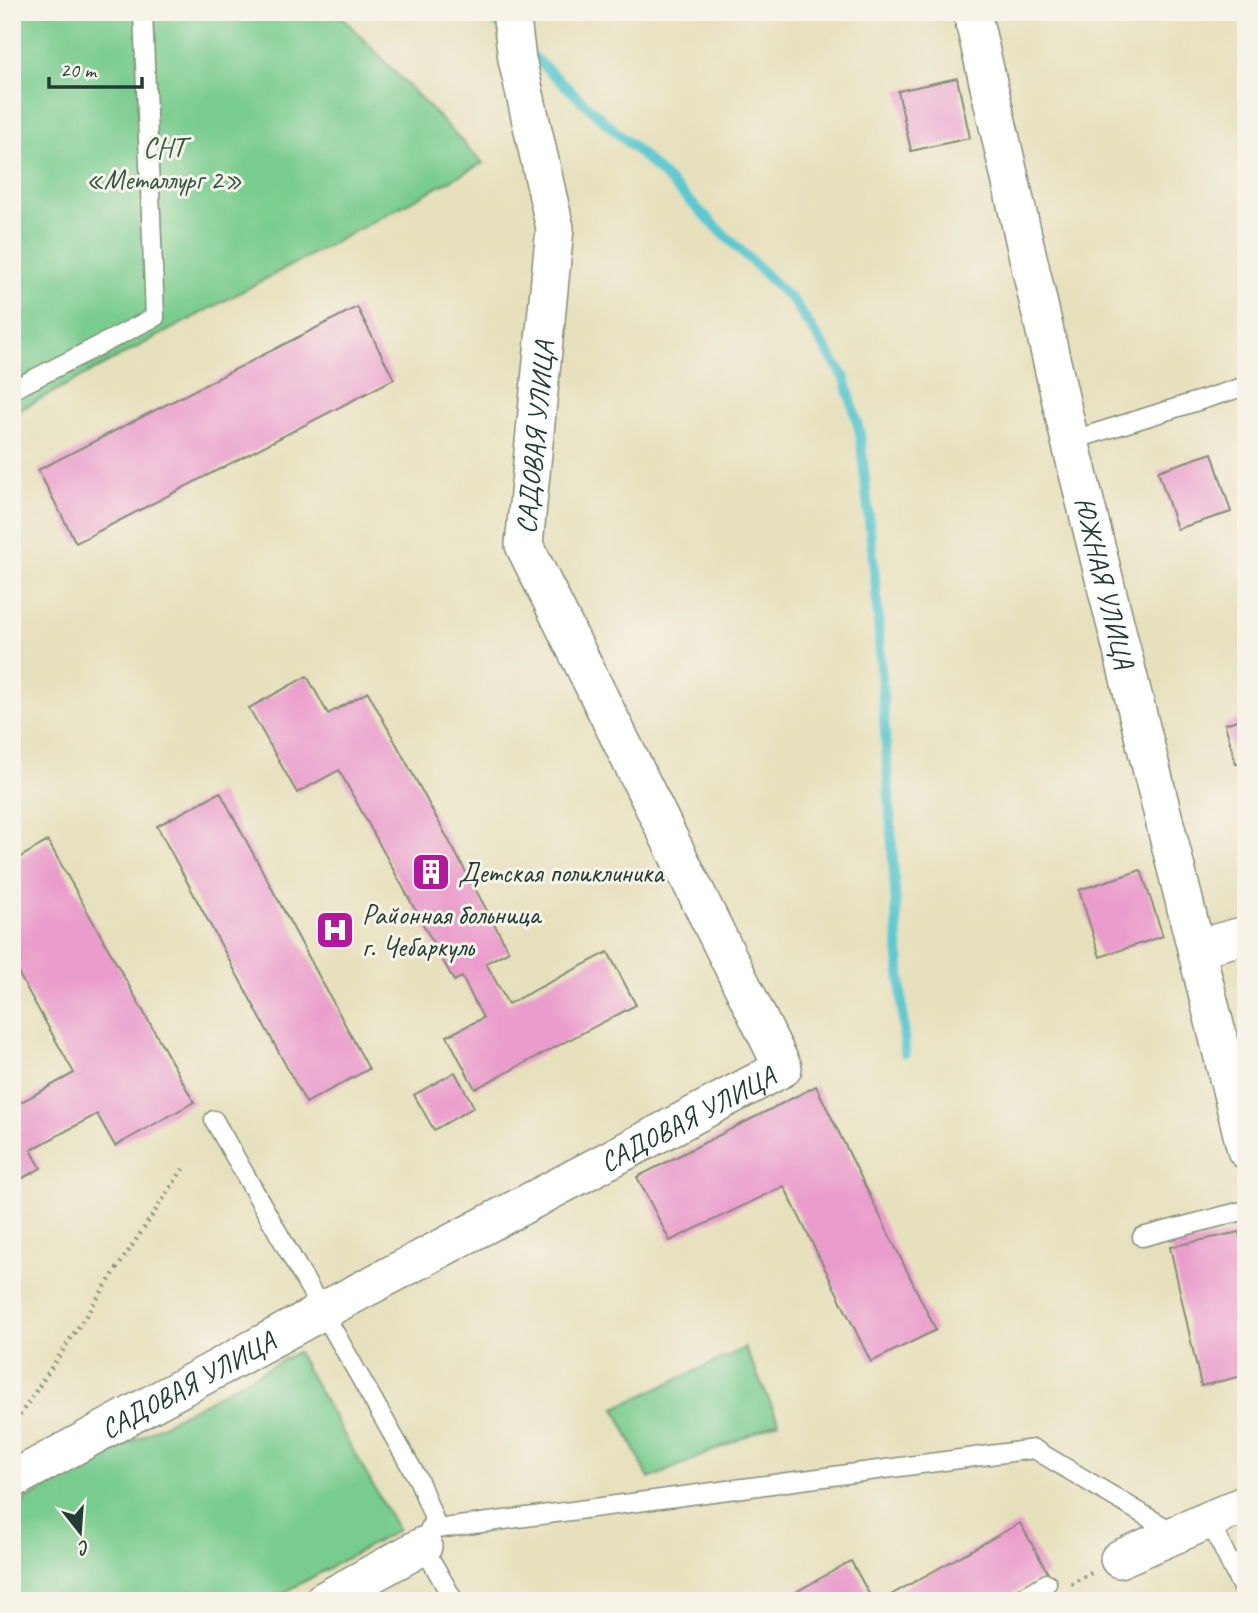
<svg xmlns="http://www.w3.org/2000/svg" width="1258" height="1613" viewBox="0 0 1258 1613" font-family="Caveat,sans-serif">
<style>
.green{fill:#79cc8f;stroke:#4c8462;stroke-width:2}
.lines{fill:none;stroke-linecap:round;stroke-linejoin:round}
.stream{stroke:#5bc8d0;stroke-width:10}
.building{fill:#ea9dcc}
.lane-casing{stroke:#838e78;stroke-width:21}
.street-casing{stroke:#838e78;stroke-width:40}
.path{stroke:#838e78;stroke-width:4.5;stroke-dasharray:2 5;stroke-linecap:butt}
.lane{stroke:#fff;stroke-width:18}
.street{stroke:#fff;stroke-width:37}
.labels{text-anchor:middle;dominant-baseline:central;stroke-width:6;stroke-linejoin:round;paint-order:stroke}
.park-label{font-size:28px;fill:#315a46;stroke:#f7f3e8}
.street-label{font-size:28px;fill:#1f3d34;stroke:#f7f3e8}
.poi-label{font-size:28px;fill:#1f3d34;stroke:#f7f3e8;text-anchor:start}
</style>
<rect width="100%" height="100%" fill="#f7f3e8"/>
<filter id="ink" filterUnits="userSpaceOnUse"><feTurbulence type="fractalNoise" baseFrequency=".0143" numOctaves="2"/><feDisplacementMap in="SourceGraphic" scale="14" xChannelSelector="R" yChannelSelector="G"/><feConvolveMatrix kernelMatrix="1 2 1 2 8 2 1 2 1" color-interpolation-filters="sRGB"/></filter>
<filter id="wash" filterUnits="userSpaceOnUse"><feTurbulence type="fractalNoise" baseFrequency=".00686" numOctaves="4" result="noise"/><feDisplacementMap in="SourceGraphic" scale="28" xChannelSelector="R" yChannelSelector="G"/><feGaussianBlur stdDeviation="1.57" result="paint"/><feColorMatrix in="noise" values="0 0 0 0 0 0 0 0 0 0 0 0 0 0 0 0 0 1.4 0 .05"/><feComposite in="paint" operator="in"/></filter>
<g filter="url(#wash)">
<rect width="100%" height="100%" fill="#e7e0bd"/>
<g class="green">
<path d="M12,12H337L483,163L12,414Z"/>
<path d="M745,1348L779,1422L649,1479L615,1408Z"/>
<path d="M297,1352L398,1530L269,1601H12V1507Z"/>
</g>
<g class="lines">
<g class="stream">
<path d="M487,12L501,26"/>
<path d="M527,51L645,158L794,302L845,378L860,433L876,588L905,1053"/>
</g>
</g>
<g id="blocks">
<g class="building">
<path d="M957,78L970,138L911,151L898,91Z"/>
<path d="M357,307L394,379L76,543L38,470Z"/>
<path d="M1212,453L1231,512L1177,529L1158,471Z"/>
<path d="M307,676L328,714L368,692L509,951L486,963L508,1004L608,952L636,1005L475,1089L447,1036L483,1018L462,977L454,981L339,770L297,793L249,708Z"/>
<path d="M1246,717V762L1236,764L1225,724Z"/>
<path d="M220,792L369,1069L306,1103L157,826Z"/>
<path d="M48,841L194,1102L115,1146L97,1114L31,1150L41,1168L12,1184V1107L74,1073L12,962V862Z"/>
<path d="M1141,870L1163,936L1100,957L1079,890Z"/>
<path d="M455,1072L474,1107L434,1130L414,1095Z"/>
<path d="M816,1086L936,1330L871,1362L784,1186L670,1241L637,1177Z"/>
<path d="M1239,1232L1246,1260V1375L1201,1386L1170,1247Z"/>
<path d="M1020,1523L1048,1573L999,1601H880Z"/>
<path d="M851,1561L873,1601H780Z"/>
</g>
</g>
</g>
<g filter="url(#ink)">
<use href="#blocks" fill-opacity="0" stroke="#838e78" stroke-width="2"/>
<g class="lines">
<defs>
<g id="lane">
<path d="M12,390L155,317L143,12"/>
<path d="M1070,441L1246,386"/>
<path d="M214,1120L419,1481L434,1519L423,1546L454,1601"/>
<path d="M1142,1237L1246,1210"/>
<path d="M1209,1520L1246,1596"/>
<path d="M429,1530L1034,1449L1176,1534"/>
<path d="M1017,1601L1047,1583"/>
</g>
<g id="street">
<path id="s1" d="M972,12L1070,441L1246,1150"/>
<path d="M1197,948L1246,935"/>
<path id="s2" d="M12,1480L330,1307L783,1068L524,545L555,228L517,59L511,12"/>
<path d="M1119,1559L1246,1504"/>
<path d="M323,1601L423,1546"/>
</g>
</defs>
<use href="#lane" class="lane-casing"/>
<use href="#street" class="street-casing"/>
<g class="path">
<path d="M12,1427L183,1169"/>
<path d="M1071,1584L1091,1573"/>
</g>
<use href="#lane" class="lane"/>
<use href="#street" class="street"/>
</g>
</g>
<defs>
<symbol id="building-square" viewBox="-11 -11 22 22"><rect x="-9" y="-9" width="18" height="18" rx="4" fill="#b5179e" stroke="#f7f3e8"/><path d="M-4-6H4V6H1V3H-1V6H-4ZM-2.5-4.3h1.7v1.8h-1.7ZM.8-4.3h1.7v1.8H.8ZM-2.5-1h1.7V.8h-1.7ZM.8-1h1.7V.8H.8Z" fill="#fff"/></symbol>
<symbol id="hospital-square" viewBox="-11 -11 22 22"><rect x="-9" y="-9" width="18" height="18" rx="4" fill="#b5179e" stroke="#f7f3e8"/><path d="M-5-5h3v3.5h4V-5h3V5h-3V1.5h-4V5h-3Z" fill="#fff"/></symbol>
</defs>
<g fill-rule="evenodd">
<use href="#building-square" x="409" y="850" width="44" height="44"/>
<use href="#hospital-square" x="313" y="908" width="44" height="44"/>
</g>
<g class="labels">
<g class="park-label">
<text x="164" y="147">СНТ<tspan x="164" dy="32">«Металлург 2»</tspan></text>
</g>
<g class="street-label">
<text stroke="none"><textPath href="#s2" startOffset="1566">САДОВАЯ УЛИЦА</textPath></text>
<text stroke="none"><textPath href="#s1" startOffset="586">ЮЖНАЯ УЛИЦА</textPath></text>
<text stroke="none"><textPath href="#s2" startOffset="766">САДОВАЯ УЛИЦА</textPath></text>
<text stroke="none"><textPath href="#s2" startOffset="200">САДОВАЯ УЛИЦА</textPath></text>
</g>
<g class="poi-label">
<text x="458" y="872">Детская поликлиника</text>
<text x="362" y="914">Районная больница<tspan x="362" dy="32">г. Чебаркуль</tspan></text>
</g>
</g>
<rect width="1258" height="1613" fill="none" stroke="#f7f3e8" stroke-width="42"/>
<g transform="translate(80 1532) rotate(163)" stroke="#f7f3e8" stroke-width="5" paint-order="stroke">
<path d="M0-5L12 26L0 18L-12 26Z" fill="#1f3d34"/>
<text y="-10" font-size="19" font-weight="bold" text-anchor="middle" fill="#1f3d34">С</text>
</g>
<path d="M49 77v10h93v-10" fill="none" stroke="#1f3d34" stroke-width="3.5"/>
<text x="60" y="77" font-size="21" fill="#1f3d34" stroke="#f7f3e8" stroke-width="5" paint-order="stroke">20 m</text>
</svg>
